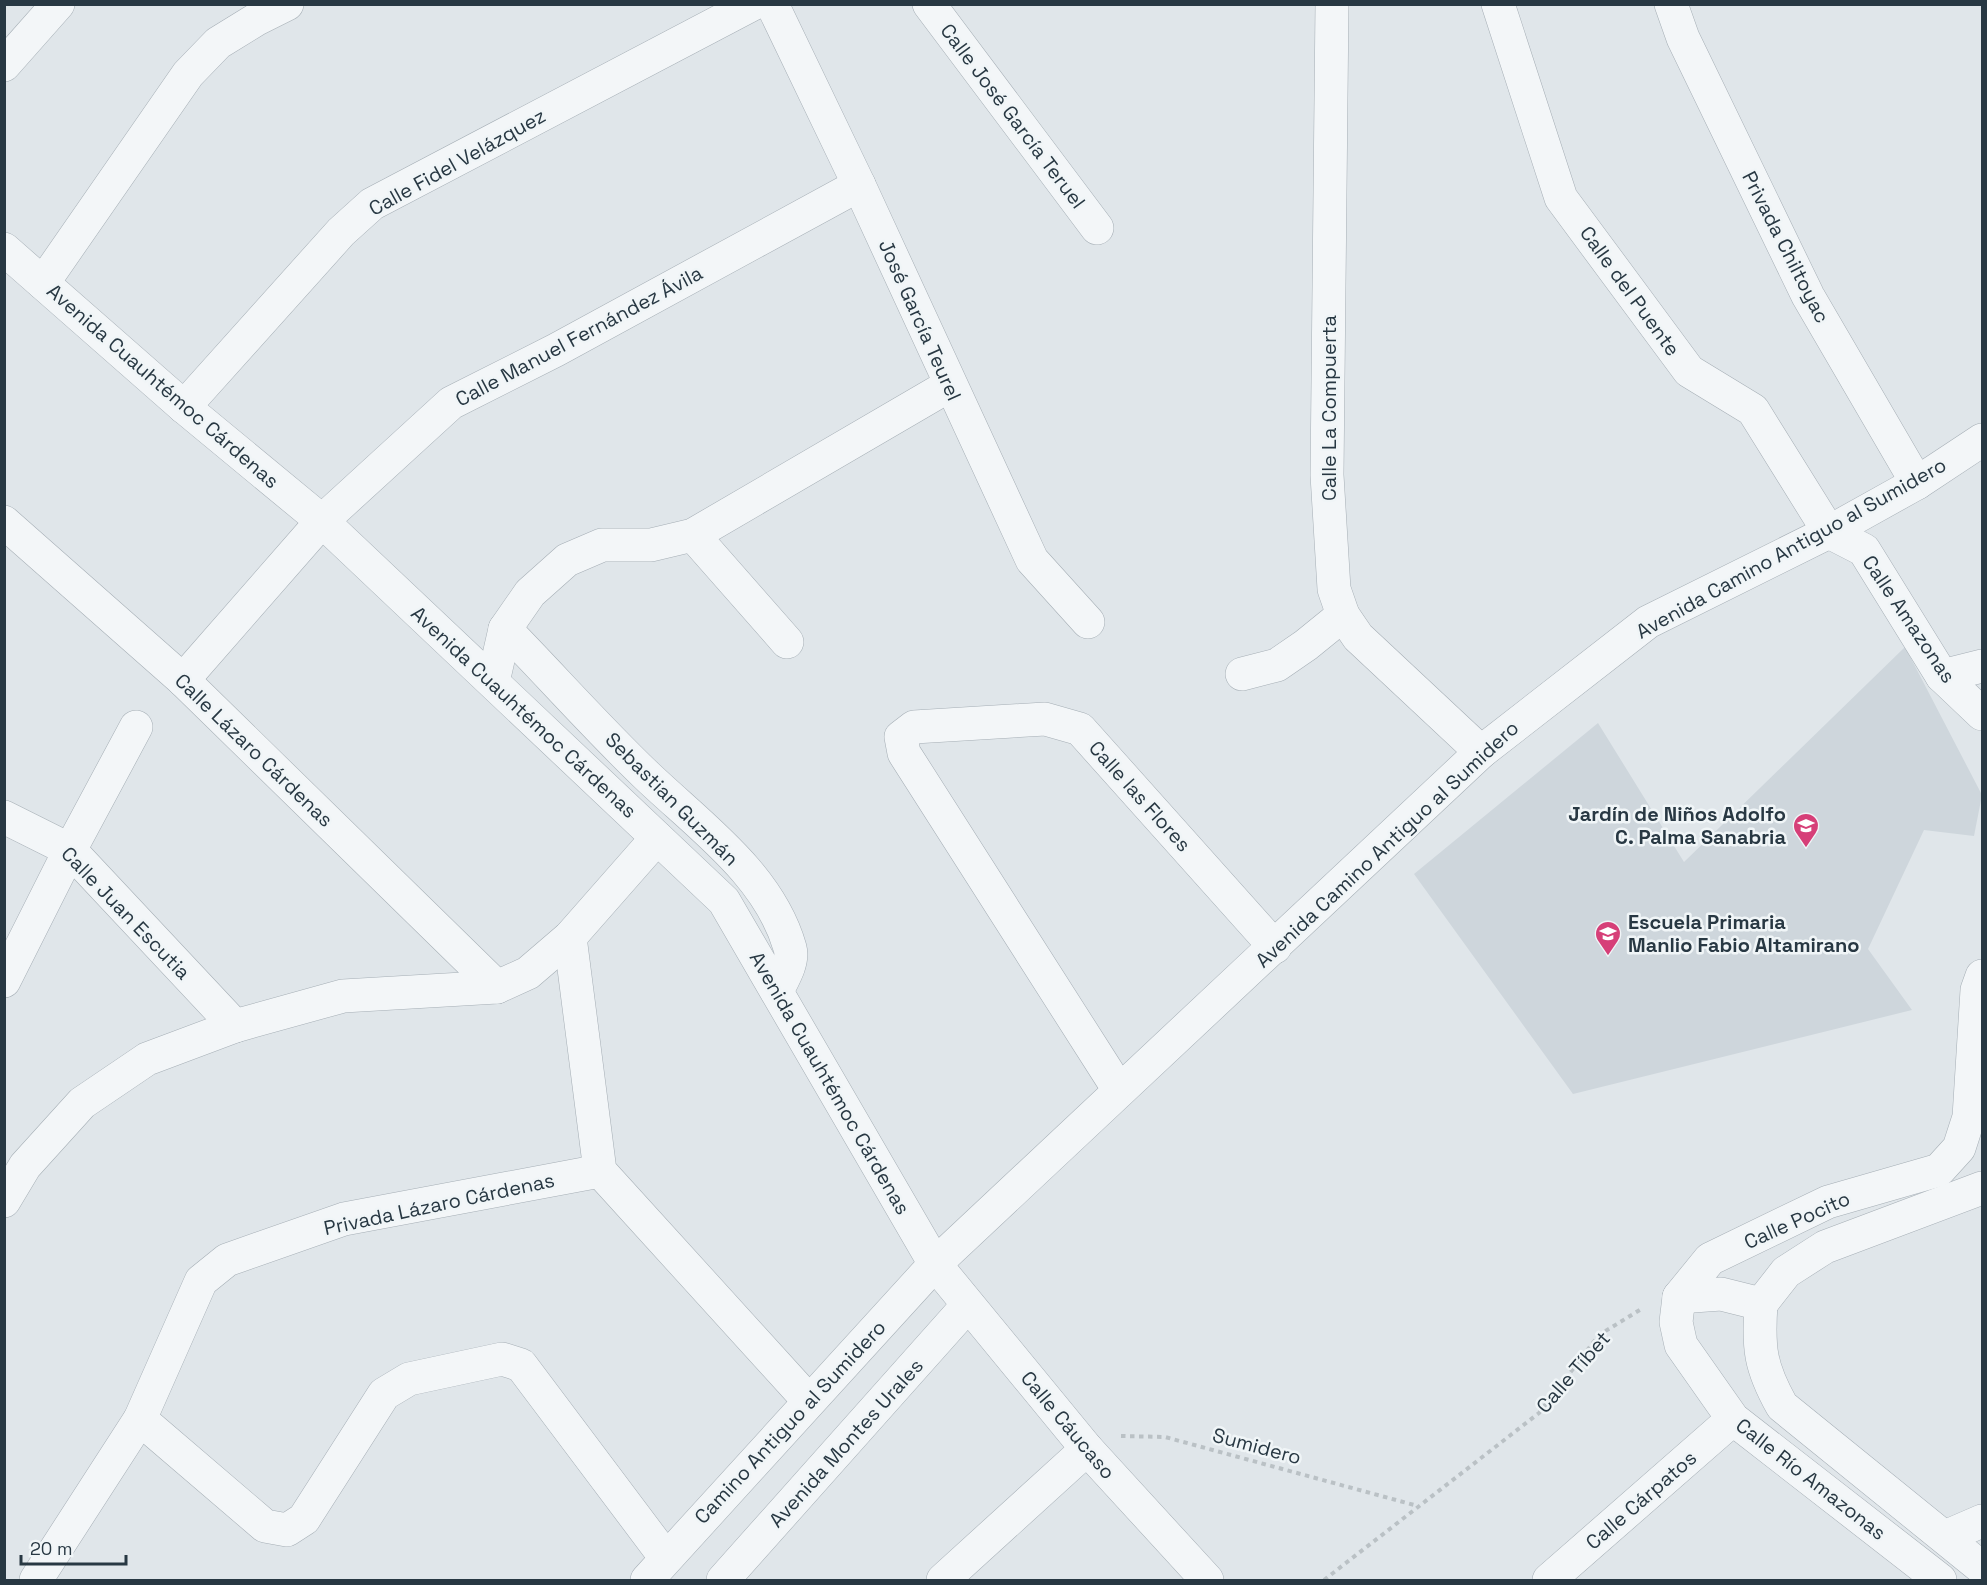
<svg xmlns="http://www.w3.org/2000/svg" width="1987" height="1585" viewBox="0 0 1987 1585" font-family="'Space Grotesk',sans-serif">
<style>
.built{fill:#ced6dc}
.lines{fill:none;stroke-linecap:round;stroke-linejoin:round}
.minor-casing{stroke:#a5aeb5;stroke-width:34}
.path{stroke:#bac1c5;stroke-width:4;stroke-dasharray:4.5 4.5;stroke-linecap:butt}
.minor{stroke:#f3f6f8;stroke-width:33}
.labels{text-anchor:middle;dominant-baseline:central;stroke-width:5;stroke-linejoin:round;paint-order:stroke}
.street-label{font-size:20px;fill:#283843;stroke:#f0f5f7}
.poi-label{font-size:20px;font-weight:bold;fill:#283843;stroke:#f0f5f7;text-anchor:end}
</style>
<rect width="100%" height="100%" fill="#e0e6ea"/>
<path class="built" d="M1905,647L1982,795L1974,836L1924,830L1868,949L1912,1010L1573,1094L1414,874L1598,723L1684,862Z"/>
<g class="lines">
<defs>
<g id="minor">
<path d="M772,4L859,185L1032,560L1088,622"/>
<path d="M929,4L1097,228"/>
<path d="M1332,4L1327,475L1334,589L1343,615L1358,637L1481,752"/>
<path d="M1498,4L1561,198L1689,371L1753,410L1829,532L1864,550L1942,676L1982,714"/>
<path d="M1671,4L1683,38L1808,296L1917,483"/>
<path d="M4,65L58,4"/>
<path d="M4,249L184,407L322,521L724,901L935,1264L1087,1449L1207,1580"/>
<path d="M43,283L188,74L218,43L257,19L287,4"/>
<path d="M184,407L341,232L372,204L753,4"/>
<path d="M4,522L183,680L497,987"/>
<path d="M693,535L787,642"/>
<path d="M505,629C552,677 597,728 645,774C698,825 769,874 790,948C794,962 783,979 777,991"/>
<path d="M1242,674L1277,665L1306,645L1343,615"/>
<path d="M1942,676L1982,666"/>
<path d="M183,680L322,521L451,403L556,350L859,185"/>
<path d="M493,682L505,629L530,593L567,560L602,545H651L693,535L950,385"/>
<path d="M4,817L70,850L235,1026"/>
<path d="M570,937L600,1171L809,1401"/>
<path d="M4,981L70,850L136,727"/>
<path d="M1119,1090L904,753L901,737L914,727L1045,719L1080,729L1275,947"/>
<path d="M4,1201L25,1166L82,1103L147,1059L235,1026L343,996L497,987L528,973L570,937L657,838"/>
<path d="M1679,1297L1721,1294L1761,1304"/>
<path d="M1761,1304C1758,1348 1760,1367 1782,1406L1982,1568"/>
<path d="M1761,1304L1786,1272L1825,1247L1982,1188"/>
<path d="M140,1419L265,1526L287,1530L304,1519L384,1394L409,1379L502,1359L521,1365L666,1558"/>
<path d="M1945,1537L1982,1521"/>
<path d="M36,1580L140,1419L201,1281L227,1260L344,1219L600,1171"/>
<path d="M647,1580L935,1264L1481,752L1648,622L1829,532L1917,483L1982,440"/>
<path d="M723,1580L968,1305"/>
<path d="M943,1580L1087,1449"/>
<path d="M1549,1580L1733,1419"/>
<path d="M1940,1580L1733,1419L1681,1345L1676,1322L1679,1297L1710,1259L1828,1202L1939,1170L1959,1148L1969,1117L1977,990L1982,976"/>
</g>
</defs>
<use href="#minor" class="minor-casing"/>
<g class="path">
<path d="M1121,1436L1165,1437L1418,1506"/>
<path d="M1324,1580L1539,1413L1599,1335L1643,1308"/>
</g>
<use href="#minor" class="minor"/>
</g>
<defs>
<symbol id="school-pin" viewBox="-11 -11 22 30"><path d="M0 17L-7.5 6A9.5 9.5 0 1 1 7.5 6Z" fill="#d63f78" stroke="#f0f5f7"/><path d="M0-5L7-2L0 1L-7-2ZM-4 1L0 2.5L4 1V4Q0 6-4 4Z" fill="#fff"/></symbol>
</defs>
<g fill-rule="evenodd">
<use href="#school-pin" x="1791" y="811" width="30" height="40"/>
<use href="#school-pin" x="1593" y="919" width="30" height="40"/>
</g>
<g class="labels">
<g class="street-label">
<text transform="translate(1013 116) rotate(53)">Calle José García Teruel</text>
<text transform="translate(457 162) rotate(-29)">Calle Fidel Velázquez</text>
<text transform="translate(1786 247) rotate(63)">Privada Chiltoyac</text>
<text transform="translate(1630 291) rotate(54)">Calle del Puente</text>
<text transform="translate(920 320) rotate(66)">José García Teurel</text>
<text transform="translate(579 336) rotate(-28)">Calle Manuel Fernández Ávila</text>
<text transform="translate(163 386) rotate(41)">Avenida Cuauhtémoc Cárdenas</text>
<text transform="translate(1329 408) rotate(-90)">Calle La Compuerta</text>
<text transform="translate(1791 548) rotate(-29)">Avenida Camino Antiguo al Sumidero</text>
<text transform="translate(1909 619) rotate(56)">Calle Amazonas</text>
<text transform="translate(524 712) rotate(43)">Avenida Cuauhtémoc Cárdenas</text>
<text transform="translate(254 750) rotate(44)">Calle Lázaro Cárdenas</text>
<text transform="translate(1140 796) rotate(48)">Calle las Flores</text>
<text transform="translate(672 799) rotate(45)">Sebastian Guzmán</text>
<text transform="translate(1387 844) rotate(-43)">Avenida Camino Antiguo al Sumidero</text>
<text transform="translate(126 913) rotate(46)">Calle Juan Escutia</text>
<text transform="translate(830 1083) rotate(60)">Avenida Cuauhtémoc Cárdenas</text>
<text transform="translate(439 1204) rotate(-12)">Privada Lázaro Cárdenas</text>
<text transform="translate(1797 1220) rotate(-24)">Calle Pocito</text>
<text transform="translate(1573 1372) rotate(-49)">Calle Tíbet</text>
<text transform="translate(790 1422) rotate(-47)">Camino Antiguo al Sumidero</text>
<text transform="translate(1068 1425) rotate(50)">Calle Cáucaso</text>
<text transform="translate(846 1443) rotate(-48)">Avenida Montes Urales</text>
<text transform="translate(1257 1446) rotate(15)">Sumidero</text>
<text transform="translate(1811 1479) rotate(38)">Calle Río Amazonas</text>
<text transform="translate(1641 1500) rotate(-41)">Calle Cárpatos</text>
</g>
<g class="poi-label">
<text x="1786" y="814">Jardín de Niños Adolfo<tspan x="1786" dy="23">C. Palma Sanabria</tspan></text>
<text x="1628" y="922" text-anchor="start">Escuela Primaria<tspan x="1628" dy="23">Manlio Fabio Altamirano</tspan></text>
</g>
</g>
<rect width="1987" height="1585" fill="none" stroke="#283843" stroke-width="12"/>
<path d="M21 1555v9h105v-9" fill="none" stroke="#283843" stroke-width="3"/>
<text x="30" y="1555" font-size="18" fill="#283843" stroke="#f0f5f7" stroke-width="4.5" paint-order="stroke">20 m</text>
</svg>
